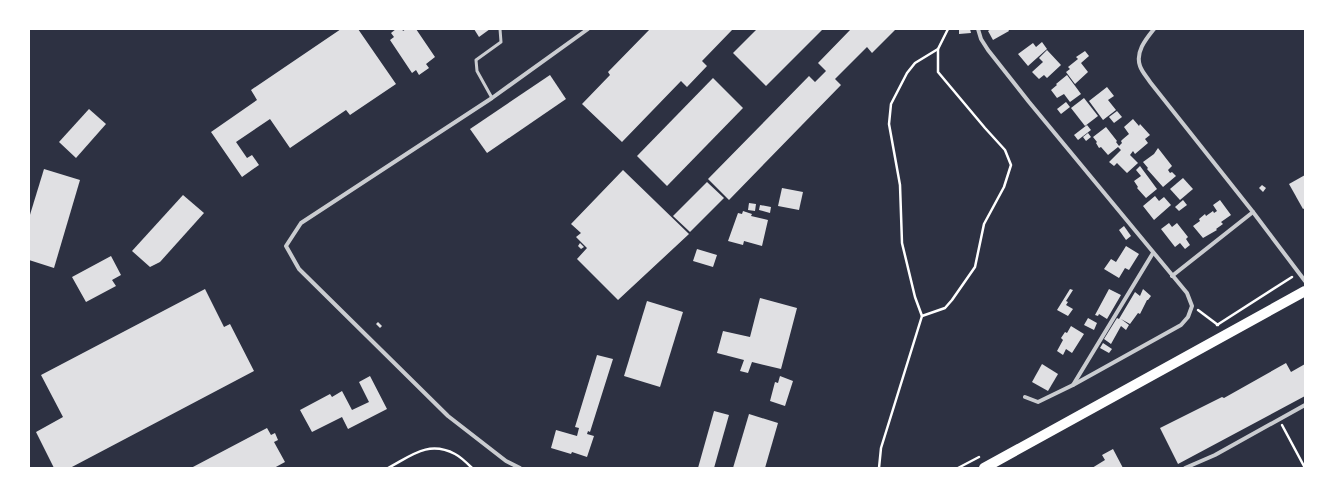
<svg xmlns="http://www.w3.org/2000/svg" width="1334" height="497" viewBox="0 0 1334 497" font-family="'IBM Plex Serif',serif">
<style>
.building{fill:#e0e0e3}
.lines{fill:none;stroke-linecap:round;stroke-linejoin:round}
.path{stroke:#fff;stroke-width:2.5}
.service{stroke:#caccd0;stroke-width:3}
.minor{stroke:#caccd0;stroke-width:4}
.primary{stroke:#fff;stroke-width:10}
</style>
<rect width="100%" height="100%" fill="#2d3142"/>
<g class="building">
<path d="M341,29H358L396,84L350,115L346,110L290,148L270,119L236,142L247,158L252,155L259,165L242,177L211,132L257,100L251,90Z"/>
<path d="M396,29H402L403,31L406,29H416L435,57L426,64L429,68L419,75L416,70L412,73L390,40L394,37L391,33Z"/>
<path d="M474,29H490L479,37Z"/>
<path d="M650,29H733L702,61L707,66L687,87L681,81L622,142L582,104L610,75L608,72Z"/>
<path d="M757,29H823L766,86L733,53Z"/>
<path d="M851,29H896L872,53L867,47L835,79L841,85L729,200L708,179L809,76L815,82L826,71L818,63Z"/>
<path d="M959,29H970L971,33L959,34Z"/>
<path d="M991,29H1008L1009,31L993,40L988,31Z"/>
<path d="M1042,42L1047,49L1028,66L1018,54L1033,43L1036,47Z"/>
<path d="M1047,50L1061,65L1047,78L1044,75L1039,79L1032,72L1043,62L1039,58Z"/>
<path d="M1085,51L1089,56L1081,63L1088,72L1075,84L1066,72L1070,69L1068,67L1078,59L1076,57Z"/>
<path d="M550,75L566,99L487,153L470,129Z"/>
<path d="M1067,75L1081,94L1070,102L1064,94L1057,98L1051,90L1057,85L1056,84Z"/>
<path d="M713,78L743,108L667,186L637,156Z"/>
<path d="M1107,87L1114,96L1108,100L1116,110L1103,120L1089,101Z"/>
<path d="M1084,98L1098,116L1085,126L1071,108Z"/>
<path d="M1066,102L1070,107L1061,114L1057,109Z"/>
<path d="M89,109L106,124L76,158L59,142Z"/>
<path d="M1117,111L1122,117L1114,123L1109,117Z"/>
<path d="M1133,119L1139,126L1140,124L1150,135L1145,139L1148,143L1135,154L1133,151L1130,155L1138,163L1127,173L1117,163L1114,166L1109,162L1121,150L1118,147L1108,155L1101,147L1099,148L1096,143L1097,142L1093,137L1106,127L1117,141L1116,142L1119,146L1122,143L1121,141L1123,139L1129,134L1124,127Z"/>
<path d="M1087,125L1091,130L1078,140L1074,135Z"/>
<path d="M1088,133L1091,137L1086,141L1083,137Z"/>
<path d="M1158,148L1172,166L1168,170L1170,173L1172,172L1176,176L1163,187L1147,169L1148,168L1143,162L1154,154Z"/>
<path d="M1140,166L1157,189L1146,198L1137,188L1138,187L1134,181L1141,176L1136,170Z"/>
<path d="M44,169L80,180L54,268L29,260V218Z"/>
<path d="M623,170L689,234L618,300L577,259L587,248L576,237L581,233L571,224Z"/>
<path d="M1305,175V208L1303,209L1289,184Z"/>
<path d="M1183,178L1193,189L1180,200L1170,189Z"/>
<path d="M707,182L724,198L690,232L673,216Z"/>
<path d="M1262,185L1266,188L1263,192L1259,188Z"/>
<path d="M782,188L803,192L799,210L778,206Z"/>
<path d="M183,195L204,213L160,262L150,267L132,251Z"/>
<path d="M1155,196L1159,201L1164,197L1171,205L1154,220L1143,206Z"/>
<path d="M1183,200L1187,205L1179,211L1175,207Z"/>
<path d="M1220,200L1231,215L1221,222L1223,224L1216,229L1217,230L1203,238L1193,226L1200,221L1199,219L1205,214L1206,216L1213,211L1214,213L1217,211L1213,205Z"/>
<path d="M749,203L756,204L755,211L748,210Z"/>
<path d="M760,205L771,207L770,213L759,210Z"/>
<path d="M743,211L752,214L751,216L768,220L762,246L744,241L743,245L728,241L738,213L742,214Z"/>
<path d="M1169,223L1172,227L1177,223L1188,237L1186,239L1190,245L1185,249L1180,243L1175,247L1161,229Z"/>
<path d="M1124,226L1131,236L1126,240L1119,230Z"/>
<path d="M580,243L584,247L581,249L578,246Z"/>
<path d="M1126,246L1139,254L1129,270L1125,268L1119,278L1104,269L1111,259L1116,262Z"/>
<path d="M697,249L717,255L713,267L693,261Z"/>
<path d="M111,256L121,275L112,280L116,286L86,302L72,277Z"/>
<path d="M205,289L224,327L230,324L254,371L70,468H54L36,432L63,417L41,375Z"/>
<path d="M1070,289L1073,290L1066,301L1068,302L1066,305L1073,309L1068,316L1057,310Z"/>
<path d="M1109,289L1121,295L1107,319L1099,314L1098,316L1095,315Z"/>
<path d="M1143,289L1151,296L1148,300H1147L1140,314L1138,313L1130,324L1121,319L1129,325L1126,330L1121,326L1111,344L1104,339L1117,318L1119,319L1135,292L1140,296Z"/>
<path d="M760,298L797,308L781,369L752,362L748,373L740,371L744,360L717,353L723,331L750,337Z"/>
<path d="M647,301L683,312L660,387L624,376Z"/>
<path d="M1088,318L1097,323L1094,330L1084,325Z"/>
<path d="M378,322L382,326L380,328L376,324Z"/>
<path d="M1071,326L1084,334L1072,353L1066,349L1063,355L1057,351L1063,340L1061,338L1065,332L1067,333Z"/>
<path d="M1103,343L1112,349L1109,353L1100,348Z"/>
<path d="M597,355L613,359L590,432L588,431L587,434L594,436L587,457L572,452L571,454L551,448L556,430L577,436L579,428L575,427Z"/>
<path d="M1286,363L1291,372L1305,364V396L1178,464L1160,428L1222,397L1224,398Z"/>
<path d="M1042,364L1058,374L1048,391L1032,382Z"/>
<path d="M370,376L387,409L348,429L342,417L312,432L300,410L330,394L332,397L342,391L352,410L369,402L359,382Z"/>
<path d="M780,376L793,381L785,406L770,401L775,382L778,383Z"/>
<path d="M714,411L729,415L714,468H698Z"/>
<path d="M749,414L778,423L765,468H733Z"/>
<path d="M267,428L271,435L275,433L278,440L274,442L285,462L274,468H191Z"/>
<path d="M1113,449L1123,468H1092L1105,460L1102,455Z"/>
</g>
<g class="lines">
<g class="path">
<path d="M1198,310L1218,325"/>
<path d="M922,316L945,308L952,300L975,267L984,224L1004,187L1011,165L1005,150L985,128L938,72V49L948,29"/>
<path d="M1217,325L1292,277"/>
<path d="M1282,425L1305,468"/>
<path d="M388,468C411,456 428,440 455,454C461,457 467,463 472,468"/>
<path d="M879,468L881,448L922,316L915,297L902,243L900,185L889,124L891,104L907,73L915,63L938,49"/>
<path d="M958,468L979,457"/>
</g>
<path class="service" d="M492,98L477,71L476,60L501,42L500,29"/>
<g class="minor">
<path d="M978,29L981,39L988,50L1029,102L1187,293L1192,306L1188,317L1181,325L1073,385L1038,402L1025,397"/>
<path d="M1154,29C1146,39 1135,52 1140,66C1142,72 1147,77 1150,82L1253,212L1305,281"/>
<path d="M1172,276L1253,212"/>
<path d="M1073,385L1153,253"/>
<path d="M520,468L506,461L448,416L299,269L286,246L301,223L492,98L588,29"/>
<path d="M1185,468L1215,455L1305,405"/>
</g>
<path class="primary" d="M984,468L1305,291"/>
</g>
<rect width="1334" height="497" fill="none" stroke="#ffffff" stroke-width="60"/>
</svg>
